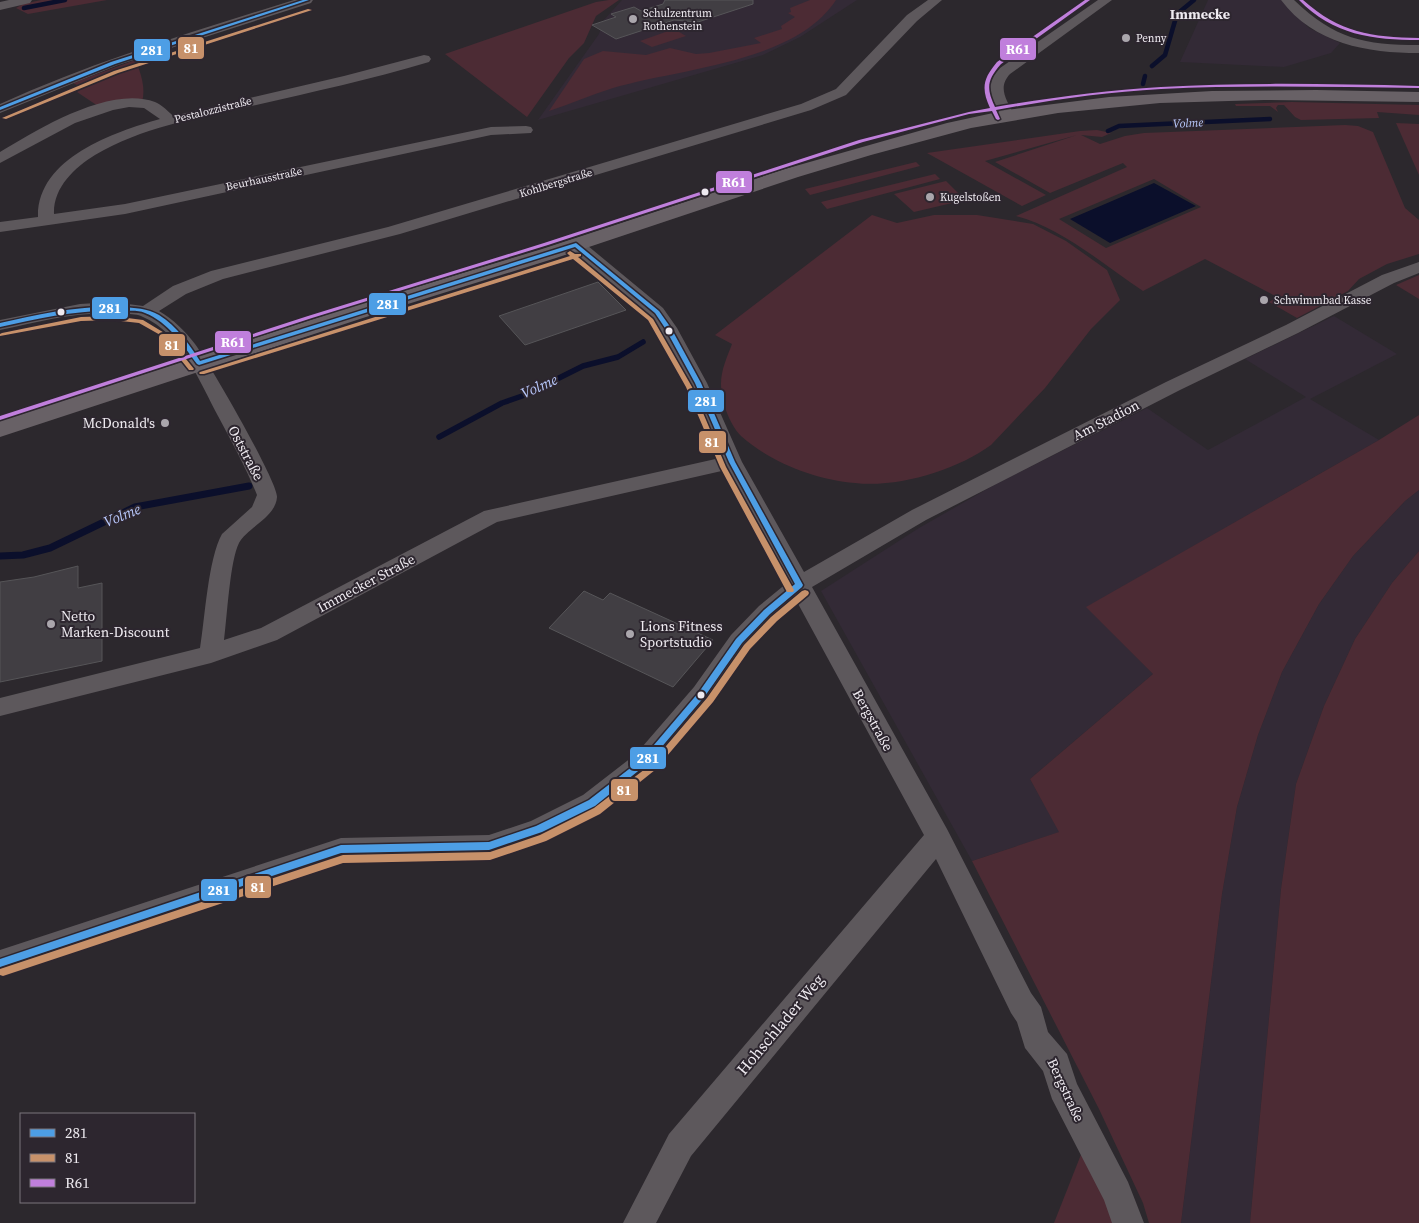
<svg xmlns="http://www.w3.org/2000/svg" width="1419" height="1223" viewBox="0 0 1419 1223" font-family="'Source Serif 4',serif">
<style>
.built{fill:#332a36}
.green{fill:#4c2b34;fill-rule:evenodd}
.water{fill:#0b0f2b}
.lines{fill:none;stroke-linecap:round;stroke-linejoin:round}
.stream-far2{stroke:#0b0f2b;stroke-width:4.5}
.stream-far1{stroke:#0b0f2b;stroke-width:5.5}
.stream{stroke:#0b0f2b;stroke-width:7}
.building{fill:#413e43;stroke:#565558}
.minor{fill:#5d585c;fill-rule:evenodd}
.major{fill:#686166;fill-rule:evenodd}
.bus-1-casing{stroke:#2d262f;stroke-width:3}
.bus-2-casing{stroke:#2d262f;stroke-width:3}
.bus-3-casing{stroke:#2d262f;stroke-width:3}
.bus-1{fill:#4d9ee5;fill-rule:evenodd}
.bus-2{fill:#c7916a;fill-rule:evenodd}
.bus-3{fill:#c07fdc;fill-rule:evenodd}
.poi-dot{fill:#aaa6ac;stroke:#2d262f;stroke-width:2}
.bus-dot{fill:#eeeaf0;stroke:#2d262f;stroke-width:2}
.labels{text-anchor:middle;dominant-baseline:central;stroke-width:4;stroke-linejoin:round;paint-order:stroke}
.far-poi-label{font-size:11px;fill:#eeeaf0;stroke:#2d262f;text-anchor:start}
.far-street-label{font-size:11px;fill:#eeeaf0;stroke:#2d262f}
.far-water-label{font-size:12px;font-style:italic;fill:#b7c7fa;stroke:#2d262f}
.far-quarter-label{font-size:14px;font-weight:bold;fill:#eeeaf0;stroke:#2d262f}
.street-label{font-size:14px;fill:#eeeaf0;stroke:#2d262f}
.poi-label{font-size:14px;fill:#eeeaf0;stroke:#2d262f;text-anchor:start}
.water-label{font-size:15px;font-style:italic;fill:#b7c7fa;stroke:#2d262f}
.near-street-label{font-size:16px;fill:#eeeaf0;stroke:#2d262f}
.line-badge{stroke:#2d262f;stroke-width:2}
.badge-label{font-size:14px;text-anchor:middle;font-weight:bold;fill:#fff}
</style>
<rect width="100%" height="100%" fill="#2c282d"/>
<g class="built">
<path d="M622,0H857L800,37L763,55L538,120L599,34L603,21Z"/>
<path d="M1208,0H1281L1309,28L1340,43L1331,53L1284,67L1180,62Z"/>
<path d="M1334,316L1397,354L1310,399L1379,440L1087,607L1153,674L1030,779L1060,832L972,861L821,591L919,528L996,484L1147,408L1208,450L1306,397L1245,359Z"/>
<path d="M1419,490V551L1392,583L1355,639L1324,706L1296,784L1281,889L1250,1223H1181L1222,894L1237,807L1258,735L1282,672L1319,604L1353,556L1405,501Z"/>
</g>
<g class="green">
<path d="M41,0H107L28,14L16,8L23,4Z"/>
<path d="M609,0H619L596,16L584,43L569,58L527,117L445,54L596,2Z"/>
<path d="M810,0H836C795,63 680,68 613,88C591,95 570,104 549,111L584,59L603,51L646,55L670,48L696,54L709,53L761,43L754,38L782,29L781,26L795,17L788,13L791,12L790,8Z"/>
<path d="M674,29L686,36L652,47L640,41Z"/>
<path d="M135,60C141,72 146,89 142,102L101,108L77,92L83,88L73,83Z"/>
<path d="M1292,102L1419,105V115L1377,112L1379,118L1301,120L1295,117L1284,105H1278L1276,108L1278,112L1270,106H1236L1235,104Z"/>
<path d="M1396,123L1419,124V175Z"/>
<path d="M1345,125L1358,126L1373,132L1405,208L1419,220V254L1387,264L1359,279L1348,291L1297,318L1269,302L1277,297L1205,259L1143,291C1104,265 1062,228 1016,216L1127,167L1123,163L1050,193L995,162L1077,135L985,161L1046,195L1022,206L927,153L1080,131L1097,130L1111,133L1102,137L1081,135L1100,144L1125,136L1144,133ZM1154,179L1201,207L1106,248L1059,219Z"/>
<path d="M916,162L920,166L810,195L805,189Z"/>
<path d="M935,174L940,179L827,209L821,202Z"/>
<path d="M946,181L965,200L914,212L894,194Z"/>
<path d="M872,215L897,223L934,215H977L1033,224L1066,241L1107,270L1120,300L1091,329L1045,388L991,445C957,470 898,488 855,483C816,480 770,462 741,436C729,424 721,400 721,384C721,370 727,357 732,344L715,335Z"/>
<path d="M1419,275V299L1396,285Z"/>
<path d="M1419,415V490L1405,501L1353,556L1319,604L1282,672L1258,735L1237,807L1222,894L1181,1223H1149L1143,1203L1099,1109L972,861L1059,832L1030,779L1153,674L1086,607L1379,440Z"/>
<path d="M1419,551V1223H1250L1281,889L1296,784L1324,706L1355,639L1392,583Z"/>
<path d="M1082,1152L1107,1203L1113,1223H1054Z"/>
</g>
<path class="water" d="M1154,183L1196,206L1110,243L1070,219Z"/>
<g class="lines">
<g class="stream-far2">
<path d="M24,8L65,0"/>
<path d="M1152,66L1165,55L1177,14L1194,0"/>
<path d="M1143,84L1145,76"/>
<path d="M1108,131L1119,126L1270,119"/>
</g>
<path class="stream-far1" d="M439,437L502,403L525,395L583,366L618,357L643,342"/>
<path class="stream" d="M0,556L23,555L50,548L135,507L249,486"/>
</g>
<g class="building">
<path d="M665,0H753V4L698,22L674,20L616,39L592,25L616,17L611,14L634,7L641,11L663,4Z"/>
<path d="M598,282L626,310L525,345L499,316Z"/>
<path d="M78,566V588L102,583V661L0,682V582L34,577Z"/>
<path d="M584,591L603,600L610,593L713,640L673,687L549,628Z"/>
</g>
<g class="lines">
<g class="minor">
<path d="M9,0H32L30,3L0,10V2Z"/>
<path d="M294,0H313L311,3L118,65L0,113V104C95,61 195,31 294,0Z"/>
<path d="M928,0H942L917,21L846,95L811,110L400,234L223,279L186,294L159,311C173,319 185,331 195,344C208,361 278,482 277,497C276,517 247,528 239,543C230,560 227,618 224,640L261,628L484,511L720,458L689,383L651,316L570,249L568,245L570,241H582L663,308L677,328L707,383L742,462L804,572L912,510L1166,382L1286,325L1382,275L1419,262V273L1394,283L1298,333L1180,390L926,520L812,587L947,829L1031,993L1041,1007L1048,1032L1067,1054L1077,1084L1128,1182L1144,1223H1112L1104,1200L1052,1099L1043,1071L1025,1048L1017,1022L1011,1013L936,859L691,1156L656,1223H623L669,1134L924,835L796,600L775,618L747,647L710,701L654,768L601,811L548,837L489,857L341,860L0,976V950L341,838L489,835L531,821L583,795L636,754L694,687L731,635L759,606L787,583L726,470L497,522L277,640L211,663L0,716V698L200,648C205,618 208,559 222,534L252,507L257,495C246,468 232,442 218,416C201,384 180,332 143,317C138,314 131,314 125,314C82,310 41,321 0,330V320L80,304L113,302L143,306L173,286L211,271L388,227L801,104L836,89L907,15Z"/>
<path d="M1098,0H1112L1010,74C997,88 1007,100 1014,115L1012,118H1002L988,90L990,80L1000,68Z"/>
<path d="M1281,0H1294C1335,39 1364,45 1419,45V53C1367,53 1314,44 1281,0Z"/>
<path d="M424,55L429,56L431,59L429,62C369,80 308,93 247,107C197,118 140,128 95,155C74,168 53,188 54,214L125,204L491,127L526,126L531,127L533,130L531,133L491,135L125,214L0,232V222L38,217C37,158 114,132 160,119L144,108L129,107L113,110L75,123L0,163V152C38,129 110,85 155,102C162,105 168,111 173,116L344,76Z"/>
</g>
<path class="major" d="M1316,90L1419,92V102L1264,100L1160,103L1058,113L971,128L871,155L798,177L556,258L366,317L0,437V421L350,307L542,249L785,169L947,123L1007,110L1109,97L1212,91Z"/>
<defs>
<g id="bus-1">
<path d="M303,0H309L115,64L0,110V107L111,62Z"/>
<path d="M576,243L659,311L671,328L701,383L735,462L803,585L802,587L770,614L742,643L705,696L648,763L595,806L542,832L489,850L341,853L0,967V959L341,845L489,842L536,826L589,800L642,759L699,692L736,639L764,610L795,584L729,462L695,383L665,328L655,313L575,247L199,365L197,364C183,345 168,322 145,313C138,310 130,311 122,311C80,309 41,318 0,327V323C40,314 80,305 122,307C135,308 147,308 159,315C177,326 189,344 200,361Z"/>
</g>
<g id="bus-2">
<path d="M308,9L312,10L118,73L6,119L2,118L114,71Z"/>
<path d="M570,251L575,254H581V256L578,257L653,319L692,387L726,467L794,590L793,592H787L720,467L686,387L648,320L573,259L204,374H200L199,373L200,372L570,256L567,253Z"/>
<path d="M112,316L143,320L166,334L194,369L193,370H189L162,336L139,323L112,320L81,321L0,336V334L2,333L81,317Z"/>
<path d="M805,590L808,591L809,593L808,595L777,621L750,649L713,702L655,770L600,814L546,841L490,860L343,863L3,976L0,975V969L3,968L343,855L490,852L540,835L594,808L649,766L707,698L744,645L771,617L802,591Z"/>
</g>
<g id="bus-3">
<path d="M1085,0H1090L1001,64C987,80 986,88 995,107C1050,98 1105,90 1161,87C1247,82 1333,84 1419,86V88C1333,87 1247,85 1161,89C1106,92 1051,100 996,110L1000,119L998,120L996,119L992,111L969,114L863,142L548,245L312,318L0,420V416L308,316L544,243L859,140L969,112L990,108C981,88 983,79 997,62Z"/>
<path d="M1299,0H1303C1340,33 1371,37 1419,38V40C1373,40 1333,35 1299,0Z"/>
</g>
</defs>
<use href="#bus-1" class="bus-1-casing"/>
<use href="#bus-2" class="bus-2-casing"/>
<use href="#bus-3" class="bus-3-casing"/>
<use href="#bus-1" class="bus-1"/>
<use href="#bus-2" class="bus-2"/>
<use href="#bus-3" class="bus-3"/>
</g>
<g class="poi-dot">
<circle cx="633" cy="19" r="5"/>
<circle cx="1126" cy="38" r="5"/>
<circle cx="930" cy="197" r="5"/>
<circle cx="1264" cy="300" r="5"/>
<circle cx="165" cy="423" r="5"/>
<circle cx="51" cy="624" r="5"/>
<circle cx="630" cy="634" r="5"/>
</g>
<g class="bus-dot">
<circle cx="705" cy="192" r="4.5"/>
<circle cx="61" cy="312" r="4.5"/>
<circle cx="669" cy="331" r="4.5"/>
<circle cx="701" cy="695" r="4.5"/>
</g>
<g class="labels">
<g class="far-poi-label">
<text x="643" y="13">Schulzentrum<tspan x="643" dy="13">Rothenstein</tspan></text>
<text x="1136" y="38">Penny</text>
<text x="940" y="197">Kugelstoßen</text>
<text x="1274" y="300">Schwimmbad Kasse</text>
</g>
<g class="far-street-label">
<text transform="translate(213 110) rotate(-14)">Pestalozzistraße</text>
<text transform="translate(264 179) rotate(-12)">Beurhausstraße</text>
<text transform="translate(556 183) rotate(-17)">Kohlbergstraße</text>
</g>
<g class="far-water-label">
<text transform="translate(1188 123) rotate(-3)">Volme</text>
</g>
<g class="far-quarter-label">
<text x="1200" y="14">Immecke</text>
</g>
<g class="street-label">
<text transform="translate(1106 420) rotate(-27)">Am Stadion</text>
<text transform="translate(246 453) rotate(62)">Oststraße</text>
<text transform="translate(366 583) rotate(-28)">Immecker Straße</text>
<text transform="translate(873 720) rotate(61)">Bergstraße</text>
<text transform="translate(1066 1090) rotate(65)">Bergstraße</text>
</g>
<g class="poi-label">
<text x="155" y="423" text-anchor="end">McDonald's</text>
<text x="61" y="616">Netto<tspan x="61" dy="16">Marken-Discount</tspan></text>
<text x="640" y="626">Lions Fitness<tspan x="640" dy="16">Sportstudio</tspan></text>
</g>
<g class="water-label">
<text transform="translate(539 386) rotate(-24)">Volme</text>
<text transform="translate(122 515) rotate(-22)">Volme</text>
</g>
<g class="near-street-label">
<text transform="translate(780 1024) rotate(-50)">Hohschlader Weg</text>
</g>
</g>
<g class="line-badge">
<rect x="177" y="36" width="28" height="24" rx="5" fill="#c7916a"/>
<rect x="999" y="37" width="38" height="24" rx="5" fill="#c07fdc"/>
<rect x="133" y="38" width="38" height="24" rx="5" fill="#4d9ee5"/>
<rect x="715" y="170" width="38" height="24" rx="5" fill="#c07fdc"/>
<rect x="368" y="292" width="39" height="24" rx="5" fill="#4d9ee5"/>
<rect x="91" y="296" width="38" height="24" rx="5" fill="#4d9ee5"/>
<rect x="214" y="330" width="38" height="24" rx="5" fill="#c07fdc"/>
<rect x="158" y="333" width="28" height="24" rx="5" fill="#c7916a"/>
<rect x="687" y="389" width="38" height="24" rx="5" fill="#4d9ee5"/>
<rect x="698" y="430" width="29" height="24" rx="5" fill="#c7916a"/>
<rect x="629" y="746" width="38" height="24" rx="5" fill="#4d9ee5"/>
<rect x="610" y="778" width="29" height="24" rx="5" fill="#c7916a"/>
<rect x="244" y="875" width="28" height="24" rx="5" fill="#c7916a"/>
<rect x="200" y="878" width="38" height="24" rx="5" fill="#4d9ee5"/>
</g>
<g class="badge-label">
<text x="191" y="53">81</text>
<text x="1018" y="54">R61</text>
<text x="152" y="55">281</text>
<text x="734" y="187">R61</text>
<text x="388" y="309">281</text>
<text x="110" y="313">281</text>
<text x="233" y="347">R61</text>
<text x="172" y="350">81</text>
<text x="706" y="406">281</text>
<text x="712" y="447">81</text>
<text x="648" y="763">281</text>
<text x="624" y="795">81</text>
<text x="258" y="892">81</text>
<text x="219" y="895">281</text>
</g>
<rect x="20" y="1113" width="175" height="90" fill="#2d262f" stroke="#7a747c"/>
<rect x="30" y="1129" width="25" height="8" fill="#4d9ee5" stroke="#7a747c"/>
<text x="65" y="1138" font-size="15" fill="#eeeaf0">281</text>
<rect x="30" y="1154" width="25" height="8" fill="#c7916a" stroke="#7a747c"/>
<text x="65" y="1163" font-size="15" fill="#eeeaf0">81</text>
<rect x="30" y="1179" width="25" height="8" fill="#c07fdc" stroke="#7a747c"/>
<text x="65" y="1188" font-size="15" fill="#eeeaf0">R61</text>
</svg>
